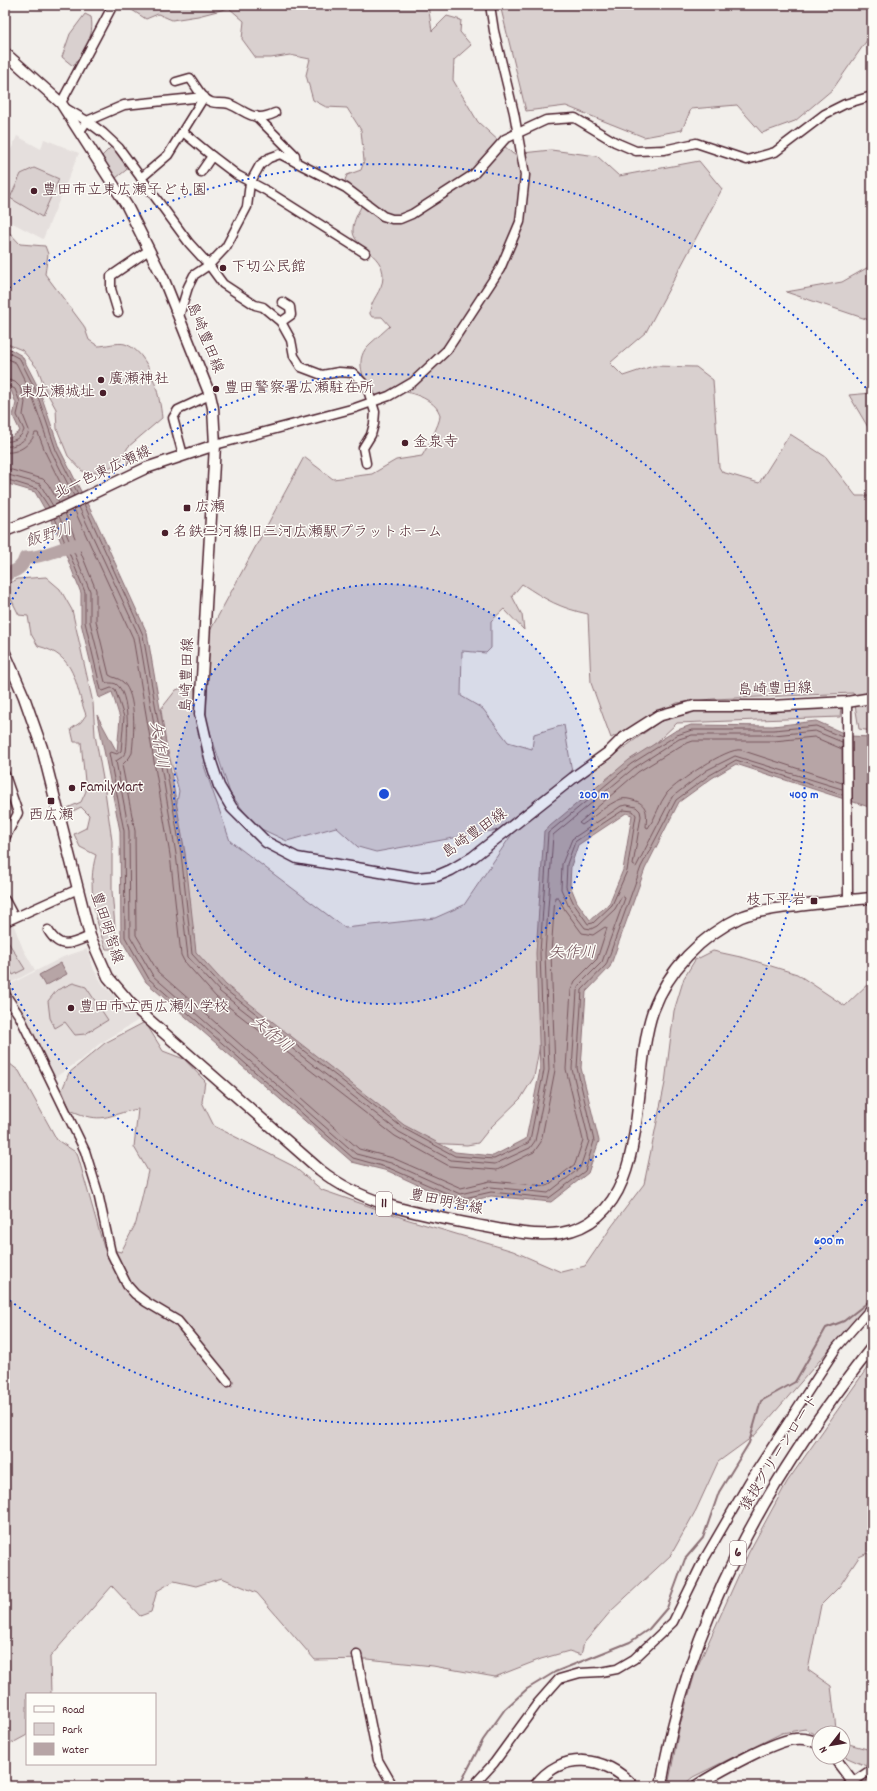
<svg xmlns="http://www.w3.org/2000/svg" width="877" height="1791" viewBox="0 0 877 1791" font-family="Dekko,'Klee One',sans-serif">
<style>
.built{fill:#e5dfdd}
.green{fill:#d9d0cf;stroke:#92787d}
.water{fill:#b7a5a6;stroke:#8b6f75;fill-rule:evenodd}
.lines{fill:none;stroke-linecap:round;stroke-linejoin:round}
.shore{stroke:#76555c;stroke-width:1}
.stream{stroke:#8b6f75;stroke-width:2}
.river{stroke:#b7a5a6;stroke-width:13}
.minor-casing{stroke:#4a1f2b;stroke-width:11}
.major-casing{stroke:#4a1f2b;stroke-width:13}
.minor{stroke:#fdfcf7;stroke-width:8}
.major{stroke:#fdfcf7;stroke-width:10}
.ring{fill:none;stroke:#1d4ed8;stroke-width:2;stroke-dasharray:2 4}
.poi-dot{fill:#4a1f2b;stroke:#fdfcf7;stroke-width:1.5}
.labels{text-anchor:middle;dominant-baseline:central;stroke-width:3;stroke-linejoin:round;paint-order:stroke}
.shield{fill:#fdfcf7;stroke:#806168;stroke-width:1}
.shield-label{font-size:14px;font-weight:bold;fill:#4a1f2b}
.poi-label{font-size:15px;fill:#4a1f2b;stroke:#fdfcf7;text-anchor:start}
.street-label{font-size:15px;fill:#4a1f2b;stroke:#fdfcf7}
.water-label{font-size:16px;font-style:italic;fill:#704e56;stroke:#fdfcf7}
.centre{fill:#1d4ed8;stroke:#fdfcf7;stroke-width:2}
.ring-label{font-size:12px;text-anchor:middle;font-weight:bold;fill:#1d4ed8;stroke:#fdfcf7;stroke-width:3;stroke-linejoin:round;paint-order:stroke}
</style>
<rect width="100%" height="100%" fill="#f2efeb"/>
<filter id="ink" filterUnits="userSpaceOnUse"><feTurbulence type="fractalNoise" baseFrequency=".025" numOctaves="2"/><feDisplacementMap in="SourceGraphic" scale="8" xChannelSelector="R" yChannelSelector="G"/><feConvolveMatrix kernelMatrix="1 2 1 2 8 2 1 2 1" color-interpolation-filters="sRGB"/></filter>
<g filter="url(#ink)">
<g class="built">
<path d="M17,136L41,149L44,139L79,153L43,239L5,219V163Z"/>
<path d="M12,921L23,949L35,970L5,986V925Z"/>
<path d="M87,949L94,970L104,986L140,1019L98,1045L85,1057L54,1078L5,987L63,957Z"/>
</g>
<g class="green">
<path d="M124,5H428L432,31L447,16L461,20L460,32L471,45L454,60L453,80L478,122L513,154L551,150L597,156L619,176L699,161L722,189L646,332L610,363L623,376L653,366L696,367L713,380L719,467L722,472L759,483L790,434L826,457L856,496H872V731L859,729L853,693L713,699L677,703L611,738L591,683L588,614C560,608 546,600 522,584L512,596L522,615L524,630L504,609L491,621V648L486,653L462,651L461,696L483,709L508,742L532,749L534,734L564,725L572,772L534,805L503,829L376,852L358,847L336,827L287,841L255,826L230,793L206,720L210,631L304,457L333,479L372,474L396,460L422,456C426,449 440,424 440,416C438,399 405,389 391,391C385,392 379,395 373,397C364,380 352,359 371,343C377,337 384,332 390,326L382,317H372L370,314C369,301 383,291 383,277C384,253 351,247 353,229C353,221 359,211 363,203L345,180L347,175L361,170L364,161L361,130L347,108L326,107L313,100L306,75L310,59L290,55L271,58H256L242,39L244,21L229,8L198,16L172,20L158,14L146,19Z"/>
<path d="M500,5H872V33L833,89L795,121L762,133L737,105L691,109L682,130L644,137L566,106L526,111Z"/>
<path d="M85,14L91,17C95,36 84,52 73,66L62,57L70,34Z"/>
<path d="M113,145L130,167L116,178L101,157Z"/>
<path d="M34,168L59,179L42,217L10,198L21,174Z"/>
<path d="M5,228L20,244L45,246L48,254L45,274L84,326L89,340L98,346C105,346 118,342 125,344C150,352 160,396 162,418L128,447L120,462L99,473L82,471L68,456L57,429L56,409L46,391L38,369L22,350L5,343Z"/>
<path d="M872,265V321L786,292L842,282Z"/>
<path d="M872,393V434L849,395Z"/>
<path d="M46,577L60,589L72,610L93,703L95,735L104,784L112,841V891L116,939L114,949H106C95,920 87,885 96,855L80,847L74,834L86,828L89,815L81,807L65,815L63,810L81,802L86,791L81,742H74L71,729L81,722L86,715C74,683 77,656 38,646L31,634L28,616L19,615L9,595L5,596V585L18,579Z"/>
<path d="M194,684L203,763L230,841L345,928L435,918L464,905L512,834L533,814L673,712L841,706L840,717L677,723L625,772L552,827L544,1023L534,1077L521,1098L490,1128L478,1143L467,1145L427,1143L244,1007L183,946L173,824L179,791L165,741L161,709L176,690Z"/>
<path d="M5,937L25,969L13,975L5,961Z"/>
<path d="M713,951L745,958L797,974L845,1006L872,980V1300L755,1435L718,1462L696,1510L671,1555L611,1611L584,1643L581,1655L569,1651L541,1659L495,1677L433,1666L367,1659L315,1660L257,1593L222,1578L196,1586L174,1581L157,1591L151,1612L140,1616L112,1586L50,1657L51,1694H27V1735L5,1747V1060L19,1071L57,1140L77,1153L104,1248L121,1252L136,1223L148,1171L134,1147L138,1109C105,1115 104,1125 70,1110L62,1090L69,1073L105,1043L145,1022L163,1051L184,1059L205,1081L202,1102L214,1126L293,1166L322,1190L406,1219L513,1251L561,1272L585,1266L612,1226L644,1184L665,1083L674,1011L684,978L695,960Z"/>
<path d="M73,983L86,987L108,1020L85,1034L75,1035L65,1022L55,1028L50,1018L48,1001L57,990Z"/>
<path d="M872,1361V1551L859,1557L839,1587L821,1605L808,1670L831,1686L836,1729L839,1733H819V1736L805,1729L782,1733L693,1777L682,1786H668L680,1725L696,1670L749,1552L787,1482Z"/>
<path d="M843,1740L845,1743L867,1749L870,1754L866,1766L843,1756Z"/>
</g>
<g class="water">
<path d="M5,346L22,356L39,389L59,448L95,519L147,633L185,853L196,952L226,985L404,1125L455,1152L493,1156L526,1139L540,1070L536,953L544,831L629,760L675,731L691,725L773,726L816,721L850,736L872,737V808L736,764L712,778L679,802L645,869L610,967L586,992L581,1068L599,1141L588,1173L551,1202L491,1196L459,1204L388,1171L352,1162L146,982L121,939L120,831L97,715L117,752L120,718L112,692L99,698L81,623V593L55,527L35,492L5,483V437L10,438L20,431L13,416L16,403L11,390L5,387ZM626,813L632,815L623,870L609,904L590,920L577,902L570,885L571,866L578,845Z"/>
<path d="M61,963L67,974L45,986L39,975Z"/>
</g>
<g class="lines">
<g class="shore">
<path d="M5,351L20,359L36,391L56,450L78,494"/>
<path d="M5,357L16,363L31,393L51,451L74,496"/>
<path d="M5,379L15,382L20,387L25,402L23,415L29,430C28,440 15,448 5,446"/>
<path d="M5,384L15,389L20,402L17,415L24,430C22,437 12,443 5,441"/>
<path d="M5,452C17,454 31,445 35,433H38L46,454L68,498"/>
<path d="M5,468L43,479L48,484L59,503"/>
<path d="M5,474L40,484L53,506"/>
<path d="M5,479L37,489L49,507"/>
<path d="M84,504L143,635L181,853L192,954L223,988L403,1128L455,1156L494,1159L528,1143L530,1140L544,1070L540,953L548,833L631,764L677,735L692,730H774L816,726L842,737"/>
<path d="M79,507L139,636L176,854L188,957L220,992L399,1132L451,1160L495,1164L530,1148L535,1141L549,1070L545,953L553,835L634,768L679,739L692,735H774L815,731L842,742"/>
<path d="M65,513L96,590V621L109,675C113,678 119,678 123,682C137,696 134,734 132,753L129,758L122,765L135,831L136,935L158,972L359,1149L393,1158L461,1188L490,1181L547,1186L575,1164L583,1140L566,1069L571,990L575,981L597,959L607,928L605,927L593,935L582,933L565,910L558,897H555L551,953L555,1070L541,1142L534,1152L497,1170L449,1166L395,1136L216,997L184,961L181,955L170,855L133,638L74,509"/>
<path d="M59,516L90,591V622L105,682C108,684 112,682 116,684C130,693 128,738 126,752L122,757L116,761L129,831L130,936L153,976L356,1154L391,1163L460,1194L491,1187L548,1193L580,1168L589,1141L572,1069L577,991L579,985L602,962L625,898L622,896L615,909L597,926L591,929L585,928L569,907L561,889L562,864L572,839L621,806L627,805L636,807L640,811L641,816L633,865L636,867L672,797L707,770L735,756L842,789"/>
<path d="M55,518L85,592V622L101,690L103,691L111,688L115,689L124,717L121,751L117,754L111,752L109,753L124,831L125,937L149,979L353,1158L389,1168L460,1199L491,1192L549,1198L585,1171L594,1141L577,1068L582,990L606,965L641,867L676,800L710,775L736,760L842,795"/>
<path d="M842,749L814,737L774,741H693L682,745L638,772L579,823L582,825C594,817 607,804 621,799C625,798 629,799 633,800C648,804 647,814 646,827L648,828C656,818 659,803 667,793C677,782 727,747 741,750L842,783"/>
<path d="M624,810L633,811L636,815L627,871L612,905L593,923L588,924L574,904L566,887L567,864L575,842Z"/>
</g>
<path class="stream" d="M459,1786L483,1740L505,1709L527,1689L555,1672L630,1642L649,1629L667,1608L685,1559L703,1538L719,1492L749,1443L761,1401L795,1382L826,1328L844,1321L872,1299"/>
<path class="river" d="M5,575C15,571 22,569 25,558C44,558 61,547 80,544"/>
<defs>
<g id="minor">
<path d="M176,82L190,78C196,86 202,99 211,102C216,104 223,102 229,104C248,112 253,123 275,113"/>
<path d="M61,103L113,5"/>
<path d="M65,108L87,121L124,105L204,97"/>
<path d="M256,116L295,155L296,162"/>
<path d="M80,131L87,121L103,133L119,148L189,243L209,265L223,284L255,305L263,307L281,322L291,340L294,356L301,367L322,375L339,372L353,373L367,387L375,412L374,424L371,435L363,448L366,463"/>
<path d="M183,132L212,156"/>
<path d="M201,172L212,156L237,175L267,191L365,253"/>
<path d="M141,178L168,155L204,97"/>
<path d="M118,312L111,289V276L149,250"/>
<path d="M179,316L188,287L194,275L209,265L226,247L247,207L250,183L260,165L269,158L280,154L346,188L383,216L392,219H400L412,214L474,174L505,139L546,120L575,118L615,142L636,151L664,150L696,143L747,160L775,152L825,114L845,104L872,96"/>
<path d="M281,322L291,315L290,307L282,302"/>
<path d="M215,445L355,408L389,396L413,382L447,350L500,269L520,222L525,175L514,113L494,31L490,5"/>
<path d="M183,455L173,418L178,410L210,395"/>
<path d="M847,702L848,900"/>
<path d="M5,775L18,813L5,838"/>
<path d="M5,900L14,917"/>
<path d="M5,922L78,889"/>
<path d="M48,930C60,951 72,944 90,936"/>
<path d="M5,994L20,1017L85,1151L98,1193L111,1253L127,1285L135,1294L146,1302L178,1321L228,1382"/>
<path d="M357,1655L378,1760L393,1786"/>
<path d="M473,1786L494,1763L537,1704L559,1679L580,1673L601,1672L617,1669L634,1659L673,1622L702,1563L749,1482L837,1347L872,1307"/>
<path d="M847,1786L872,1769"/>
</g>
<g id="major">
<path d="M5,53L61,103L127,206L164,280L210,395L213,408L215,445L200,714L211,762L219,786L232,808L266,842L297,858L416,878L437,876L451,870L473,857L573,778L609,752L622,739L658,716L694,706H770L847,702L872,698"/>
<path d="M5,531L56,511L146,468L215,445"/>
<path d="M5,653L24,697L42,748L90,936L108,977L131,1004L320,1170C365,1206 421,1214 476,1225C503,1230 534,1237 561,1233C655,1217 629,1078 653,1011C668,970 701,936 741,917C759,910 780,908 798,906C823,903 847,900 872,898"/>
<path d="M834,1757L853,1782"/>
<path d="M535,1786C561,1750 606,1755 633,1786"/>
<path d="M661,1786C687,1620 769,1477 872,1347"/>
<path d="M696,1786C714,1774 775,1740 795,1739C804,1738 812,1740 819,1744"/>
</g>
</defs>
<use href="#minor" class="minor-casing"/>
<use href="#major" class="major-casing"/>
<use href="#minor" class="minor"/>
<use href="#major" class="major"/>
</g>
</g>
<circle cx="384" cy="794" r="210" fill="#1d4ed8" fill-opacity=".12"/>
<g class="ring">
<circle cx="384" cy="794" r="210"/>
<path d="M7 610A420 420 0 1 1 7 978"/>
<path d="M870 1195A630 630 0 0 1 9 1300M9 288A630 630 0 0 1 870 393"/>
</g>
<g class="poi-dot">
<circle cx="34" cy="191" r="4"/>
<circle cx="223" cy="268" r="4"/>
<circle cx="101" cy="380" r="4"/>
<circle cx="216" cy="389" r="4"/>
<circle cx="103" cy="393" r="4"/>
<circle cx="405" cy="443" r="4"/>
<rect x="183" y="504" width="8" height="8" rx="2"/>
<circle cx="165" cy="533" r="4"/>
<circle cx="72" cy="788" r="4"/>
<rect x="47" y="797" width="8" height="8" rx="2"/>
<rect x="810" y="897" width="8" height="8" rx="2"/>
<circle cx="71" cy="1008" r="4"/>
</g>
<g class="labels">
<g class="shield">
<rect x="376" y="1192" width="16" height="24" rx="3"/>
<rect x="730" y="1541" width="16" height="24" rx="3"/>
</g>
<g class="shield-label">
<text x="384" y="1204">11</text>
<text x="738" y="1553">6</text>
</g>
<g class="poi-label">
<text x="42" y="191">豊田市立東広瀬子ども園</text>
<text x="231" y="268">下切公民館</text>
<text x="109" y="380">廣瀬神社</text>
<text x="224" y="389">豊田警察署広瀬駐在所</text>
<text x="95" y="393" text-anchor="end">東広瀬城址</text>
<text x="413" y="443">金泉寺</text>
<text x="195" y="508">広瀬</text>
<text x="173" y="533">名鉄三河線旧三河広瀬駅プラットホーム</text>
<text x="80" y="788">FamilyMart</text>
<text x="51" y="816" text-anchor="middle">西広瀬</text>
<text x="806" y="901" text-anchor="end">枝下平岩</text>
<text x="79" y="1008">豊田市立西広瀬小学校</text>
</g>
<g class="street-label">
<text transform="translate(204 338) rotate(68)">島崎豊田線</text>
<text transform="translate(103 473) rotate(-25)">北一色東広瀬線</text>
<text transform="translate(188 675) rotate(-88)">島崎豊田線</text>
<text transform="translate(775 690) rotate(-2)">島崎豊田線</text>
<text transform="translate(475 834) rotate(-35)">島崎豊田線</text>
<text transform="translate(106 928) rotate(72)">豊田明智線</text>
<text transform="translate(446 1203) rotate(12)">豊田明智線</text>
<text transform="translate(780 1453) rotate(-58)">猿投グリーンロード</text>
</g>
<g class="water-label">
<text transform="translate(49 536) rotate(-17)">飯野川</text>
<text transform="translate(158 745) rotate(81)">矢作川</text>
<text x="572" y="953">矢作川</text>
<text transform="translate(271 1035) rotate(39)">矢作川</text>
</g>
</g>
<circle cx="384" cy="794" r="6" class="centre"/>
<g class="ring-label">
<text x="594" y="798">200 m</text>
<text x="804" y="798">400 m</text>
<text x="829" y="1244">600 m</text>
</g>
<rect width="877" height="1791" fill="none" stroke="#fdfcf7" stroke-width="20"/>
<rect x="10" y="10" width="857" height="1771" fill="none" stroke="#4a1f2b" stroke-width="1.5" filter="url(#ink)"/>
<rect x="26" y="1693" width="130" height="72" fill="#fdfcf7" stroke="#b5a4a5"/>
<rect x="34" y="1706" width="20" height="6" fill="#fdfcf7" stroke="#b5a4a5"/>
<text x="62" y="1713" font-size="12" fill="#4a1f2b">Road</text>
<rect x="34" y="1723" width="20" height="12" fill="#d9d0cf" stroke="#b5a4a5"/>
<text x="62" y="1733" font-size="12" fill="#4a1f2b">Park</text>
<rect x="34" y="1743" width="20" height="12" fill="#b7a5a6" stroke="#b5a4a5"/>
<text x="62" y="1753" font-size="12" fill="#4a1f2b">Water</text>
<g transform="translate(831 1745) rotate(239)"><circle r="19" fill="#fdfcf7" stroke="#b5a4a5"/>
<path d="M0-3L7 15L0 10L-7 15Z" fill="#4a1f2b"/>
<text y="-6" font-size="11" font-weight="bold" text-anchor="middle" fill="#4a1f2b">N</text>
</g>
</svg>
